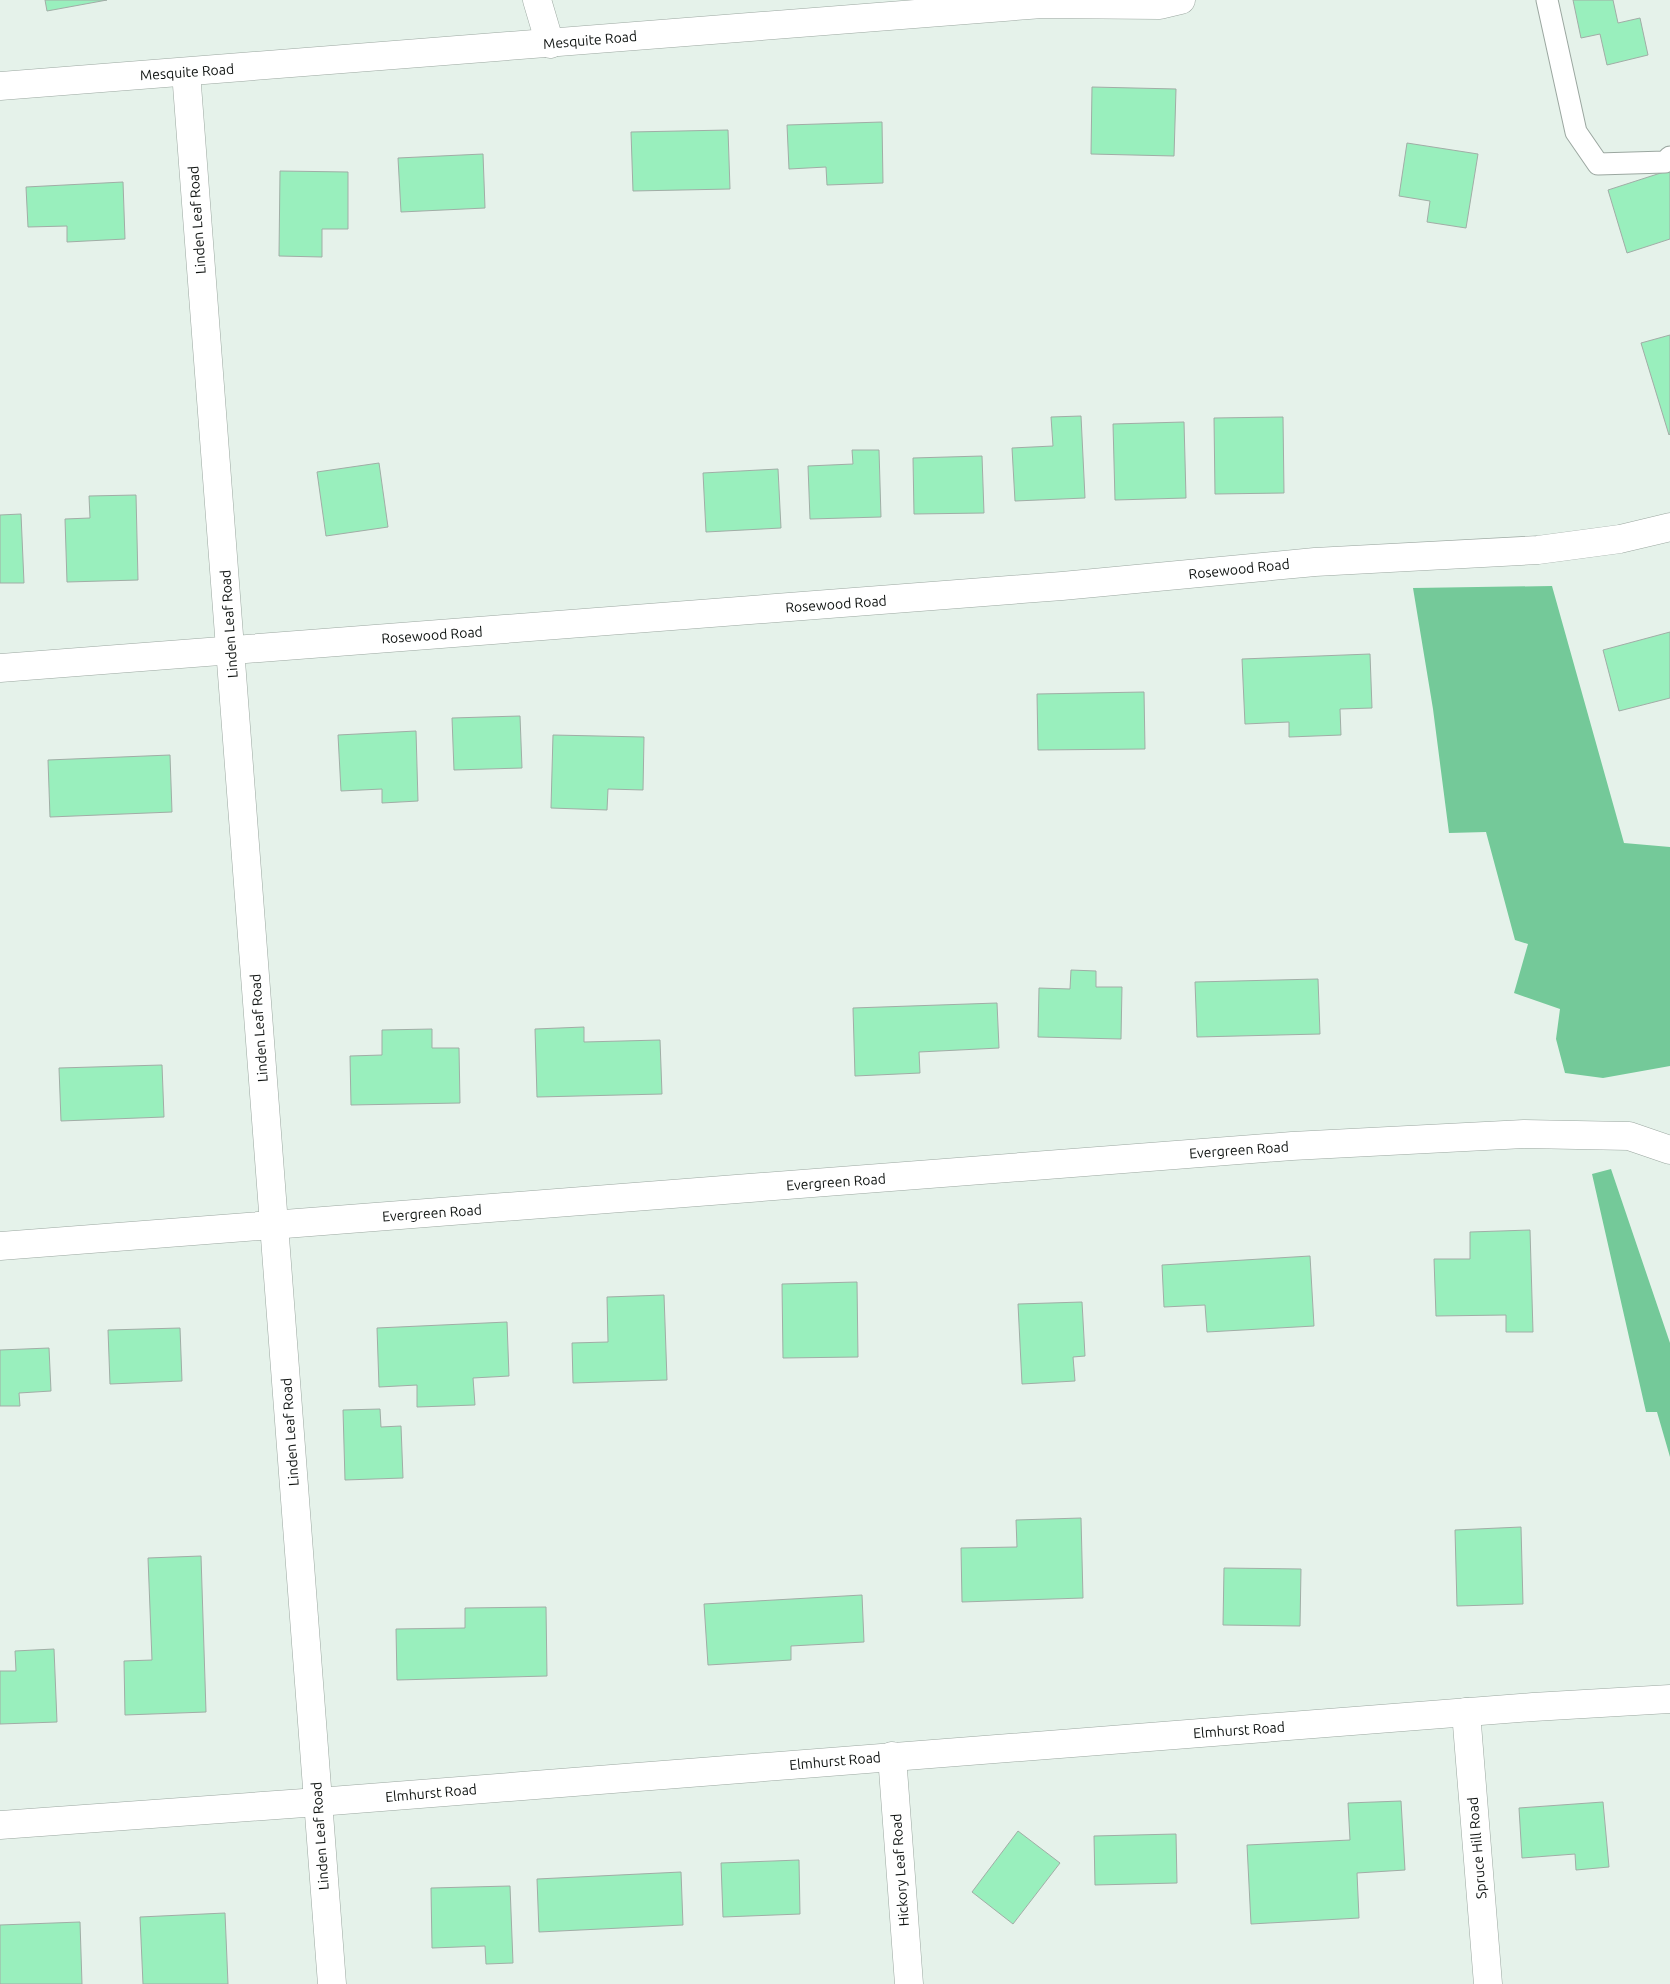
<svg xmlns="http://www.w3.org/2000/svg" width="1670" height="1984" viewBox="0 0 1670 1984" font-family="Ubuntu,sans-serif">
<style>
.forest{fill:#74c999}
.building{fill:#99efbd;stroke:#a1ada6}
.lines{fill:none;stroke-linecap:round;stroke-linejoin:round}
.service-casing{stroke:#9ba7a0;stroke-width:23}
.minor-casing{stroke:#9ba7a0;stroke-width:29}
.tertiary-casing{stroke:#9ba7a0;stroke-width:29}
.service{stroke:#fff;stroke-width:21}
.minor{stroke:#fff;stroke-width:28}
.tertiary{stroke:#fff;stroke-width:28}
.labels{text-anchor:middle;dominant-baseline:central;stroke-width:4;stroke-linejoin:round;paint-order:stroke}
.street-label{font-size:14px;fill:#0e1210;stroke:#fff}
</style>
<rect width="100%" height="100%" fill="#e5f2ea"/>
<g class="forest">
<path d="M1552,586L1624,843L1670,847V1066L1603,1078L1565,1073L1556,1039L1560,1009L1514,993L1528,944L1515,940L1486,832L1449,833L1433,709L1413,588Z"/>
<path d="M1611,1169L1670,1343V1457L1657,1412H1646L1592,1174Z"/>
</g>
<g class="building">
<path d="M45,0H107L47,11Z"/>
<path d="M1573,0H1613L1618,23L1640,18L1648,55L1607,65L1600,34L1581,38Z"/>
<path d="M1092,87L1176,89L1174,156L1091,154Z"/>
<path d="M882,122L883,183L827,185L826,167L789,169L787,125Z"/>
<path d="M728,130L730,189L633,191L631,132Z"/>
<path d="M1407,143L1478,154L1466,228L1427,222L1430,201L1399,196Z"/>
<path d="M483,154L485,208L401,212L398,158Z"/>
<path d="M1670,170V239L1627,253L1608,190Z"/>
<path d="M280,171L348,172V229H322V257L279,256Z"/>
<path d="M123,182L125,239L67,242V226L28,227L26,187Z"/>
<path d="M1670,335V434L1669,435L1641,343Z"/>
<path d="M1081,416L1085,498L1015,501L1012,448L1053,446L1051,417Z"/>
<path d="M1283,417L1284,493L1215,494L1214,418Z"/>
<path d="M1184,422L1186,498L1115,500L1113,424Z"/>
<path d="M852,450H879L881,517L810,519L808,466L853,464Z"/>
<path d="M982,456L984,513L914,514L913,458Z"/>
<path d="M379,463L388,527L326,536L317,472Z"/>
<path d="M778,469L781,528L706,532L703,473Z"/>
<path d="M136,495L138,580L67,582L65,519L90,518L89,496Z"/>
<path d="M21,514L24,583H0V515Z"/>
<path d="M1670,632V698L1619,711L1603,650Z"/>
<path d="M1370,654L1372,708L1340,709L1341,735L1289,737V722L1245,724L1242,659Z"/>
<path d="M1144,692L1145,749L1038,750L1037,694Z"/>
<path d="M520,716L522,768L454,770L452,718Z"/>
<path d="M416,731L418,801L382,803V789L341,791L338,735Z"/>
<path d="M553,735L644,737L643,790L608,789L607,810L551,808Z"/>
<path d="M170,755L172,812L50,817L48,760Z"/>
<path d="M1071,970L1096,971V987H1122L1121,1039L1038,1037L1039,988L1070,989Z"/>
<path d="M1318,979L1320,1034L1197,1037L1195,982Z"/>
<path d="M997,1003L999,1048L919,1052L920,1073L855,1076L853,1008Z"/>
<path d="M584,1027V1042L660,1040L662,1094L537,1097L535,1029Z"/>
<path d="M432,1029V1048H459L460,1103L351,1105L350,1056L382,1055V1030Z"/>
<path d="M162,1065L164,1117L61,1121L59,1068Z"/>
<path d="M1530,1230L1533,1332H1506V1315L1436,1316L1434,1259H1470V1232Z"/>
<path d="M1310,1256L1314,1326L1207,1332L1205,1305L1164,1307L1162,1265Z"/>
<path d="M857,1282L858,1357L783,1358L782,1284Z"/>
<path d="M664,1295L667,1380L573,1383L572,1343L608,1342L607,1297Z"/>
<path d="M1082,1302L1085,1356L1073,1357L1075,1381L1022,1384L1018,1304Z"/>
<path d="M507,1322L509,1376L473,1378L475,1405L417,1407V1385L379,1387L377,1328Z"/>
<path d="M180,1328L182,1381L110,1384L108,1330Z"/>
<path d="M49,1348L51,1391L19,1393L20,1406H0V1350Z"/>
<path d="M380,1409L381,1427L401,1426L403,1478L345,1480L343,1410Z"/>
<path d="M1081,1518L1083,1598L962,1602L961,1548L1017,1547L1016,1520Z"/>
<path d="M1521,1527L1523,1604L1457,1606L1455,1530Z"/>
<path d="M201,1556L206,1712L125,1715L124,1661L152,1660L148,1558Z"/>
<path d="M1224,1568L1301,1569L1300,1626L1223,1625Z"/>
<path d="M862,1595L864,1642L791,1646V1660L708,1665L704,1604Z"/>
<path d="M546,1607L547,1676L397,1680L396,1629L465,1628V1608Z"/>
<path d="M54,1649L57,1722L0,1724V1671H16L15,1651Z"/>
<path d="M1401,1801L1405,1870L1357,1873L1359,1918L1251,1924L1247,1845L1350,1840L1348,1803Z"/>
<path d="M1603,1802L1609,1867L1576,1870L1575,1854L1522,1858L1519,1808Z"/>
<path d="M1018,1831L1060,1863L1013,1924L972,1892Z"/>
<path d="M1176,1834L1177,1883L1095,1885L1094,1836Z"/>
<path d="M799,1860L800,1914L723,1917L721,1863Z"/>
<path d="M681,1872L683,1925L539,1932L537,1879Z"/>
<path d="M510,1886L513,1963L486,1964L485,1946L432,1948L431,1888Z"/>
<path d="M225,1913L228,1984H143L140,1917Z"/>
<path d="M80,1922L82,1984H0V1925Z"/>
</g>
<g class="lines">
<defs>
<path id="service" d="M1547,0L1576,132L1598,164L1665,162L1670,157"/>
<g id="minor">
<path d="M537,0L550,44"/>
<path d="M186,72L332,1984"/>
<path d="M0,86L1042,4L1160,5L1181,0"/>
<path d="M0,668L1062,586L1315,562L1538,550L1620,539L1670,527"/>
<path d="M0,1246L1292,1146L1524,1134L1629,1136L1670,1150"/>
<path d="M1466,1712L1488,1984"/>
<path d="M892,1756L909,1984"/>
</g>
<path id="tertiary" d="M0,1825L318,1802L1533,1707L1670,1699"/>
</defs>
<use href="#service" class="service-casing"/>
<use href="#minor" class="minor-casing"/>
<use href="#tertiary" class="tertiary-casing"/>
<use href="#service" class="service"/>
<use href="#minor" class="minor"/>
<use href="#tertiary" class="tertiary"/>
</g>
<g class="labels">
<g class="street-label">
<text transform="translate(590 40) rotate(-5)">Mesquite Road</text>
<text transform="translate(187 72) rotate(-4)">Mesquite Road</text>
<text transform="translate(197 220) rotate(-94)">Linden Leaf Road</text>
<text transform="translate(1239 569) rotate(-6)">Rosewood Road</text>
<text transform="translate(836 604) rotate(-4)">Rosewood Road</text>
<text transform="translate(229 624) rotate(-94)">Linden Leaf Road</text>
<text transform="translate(432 635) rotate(-4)">Rosewood Road</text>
<text transform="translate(259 1028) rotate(-94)">Linden Leaf Road</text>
<text transform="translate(1239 1150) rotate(-4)">Evergreen Road</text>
<text transform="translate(836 1182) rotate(-4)">Evergreen Road</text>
<text transform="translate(432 1213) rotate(-4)">Evergreen Road</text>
<text transform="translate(290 1432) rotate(-94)">Linden Leaf Road</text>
<text transform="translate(1239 1730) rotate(-4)">Elmhurst Road</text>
<text transform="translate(835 1761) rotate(-5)">Elmhurst Road</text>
<text transform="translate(431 1793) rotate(-5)">Elmhurst Road</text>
<text transform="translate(320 1836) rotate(-94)">Linden Leaf Road</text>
<text transform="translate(1477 1848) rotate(-95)">Spruce Hill Road</text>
<text transform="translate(900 1870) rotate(-94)">Hickory Leaf Road</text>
</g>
</g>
</svg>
